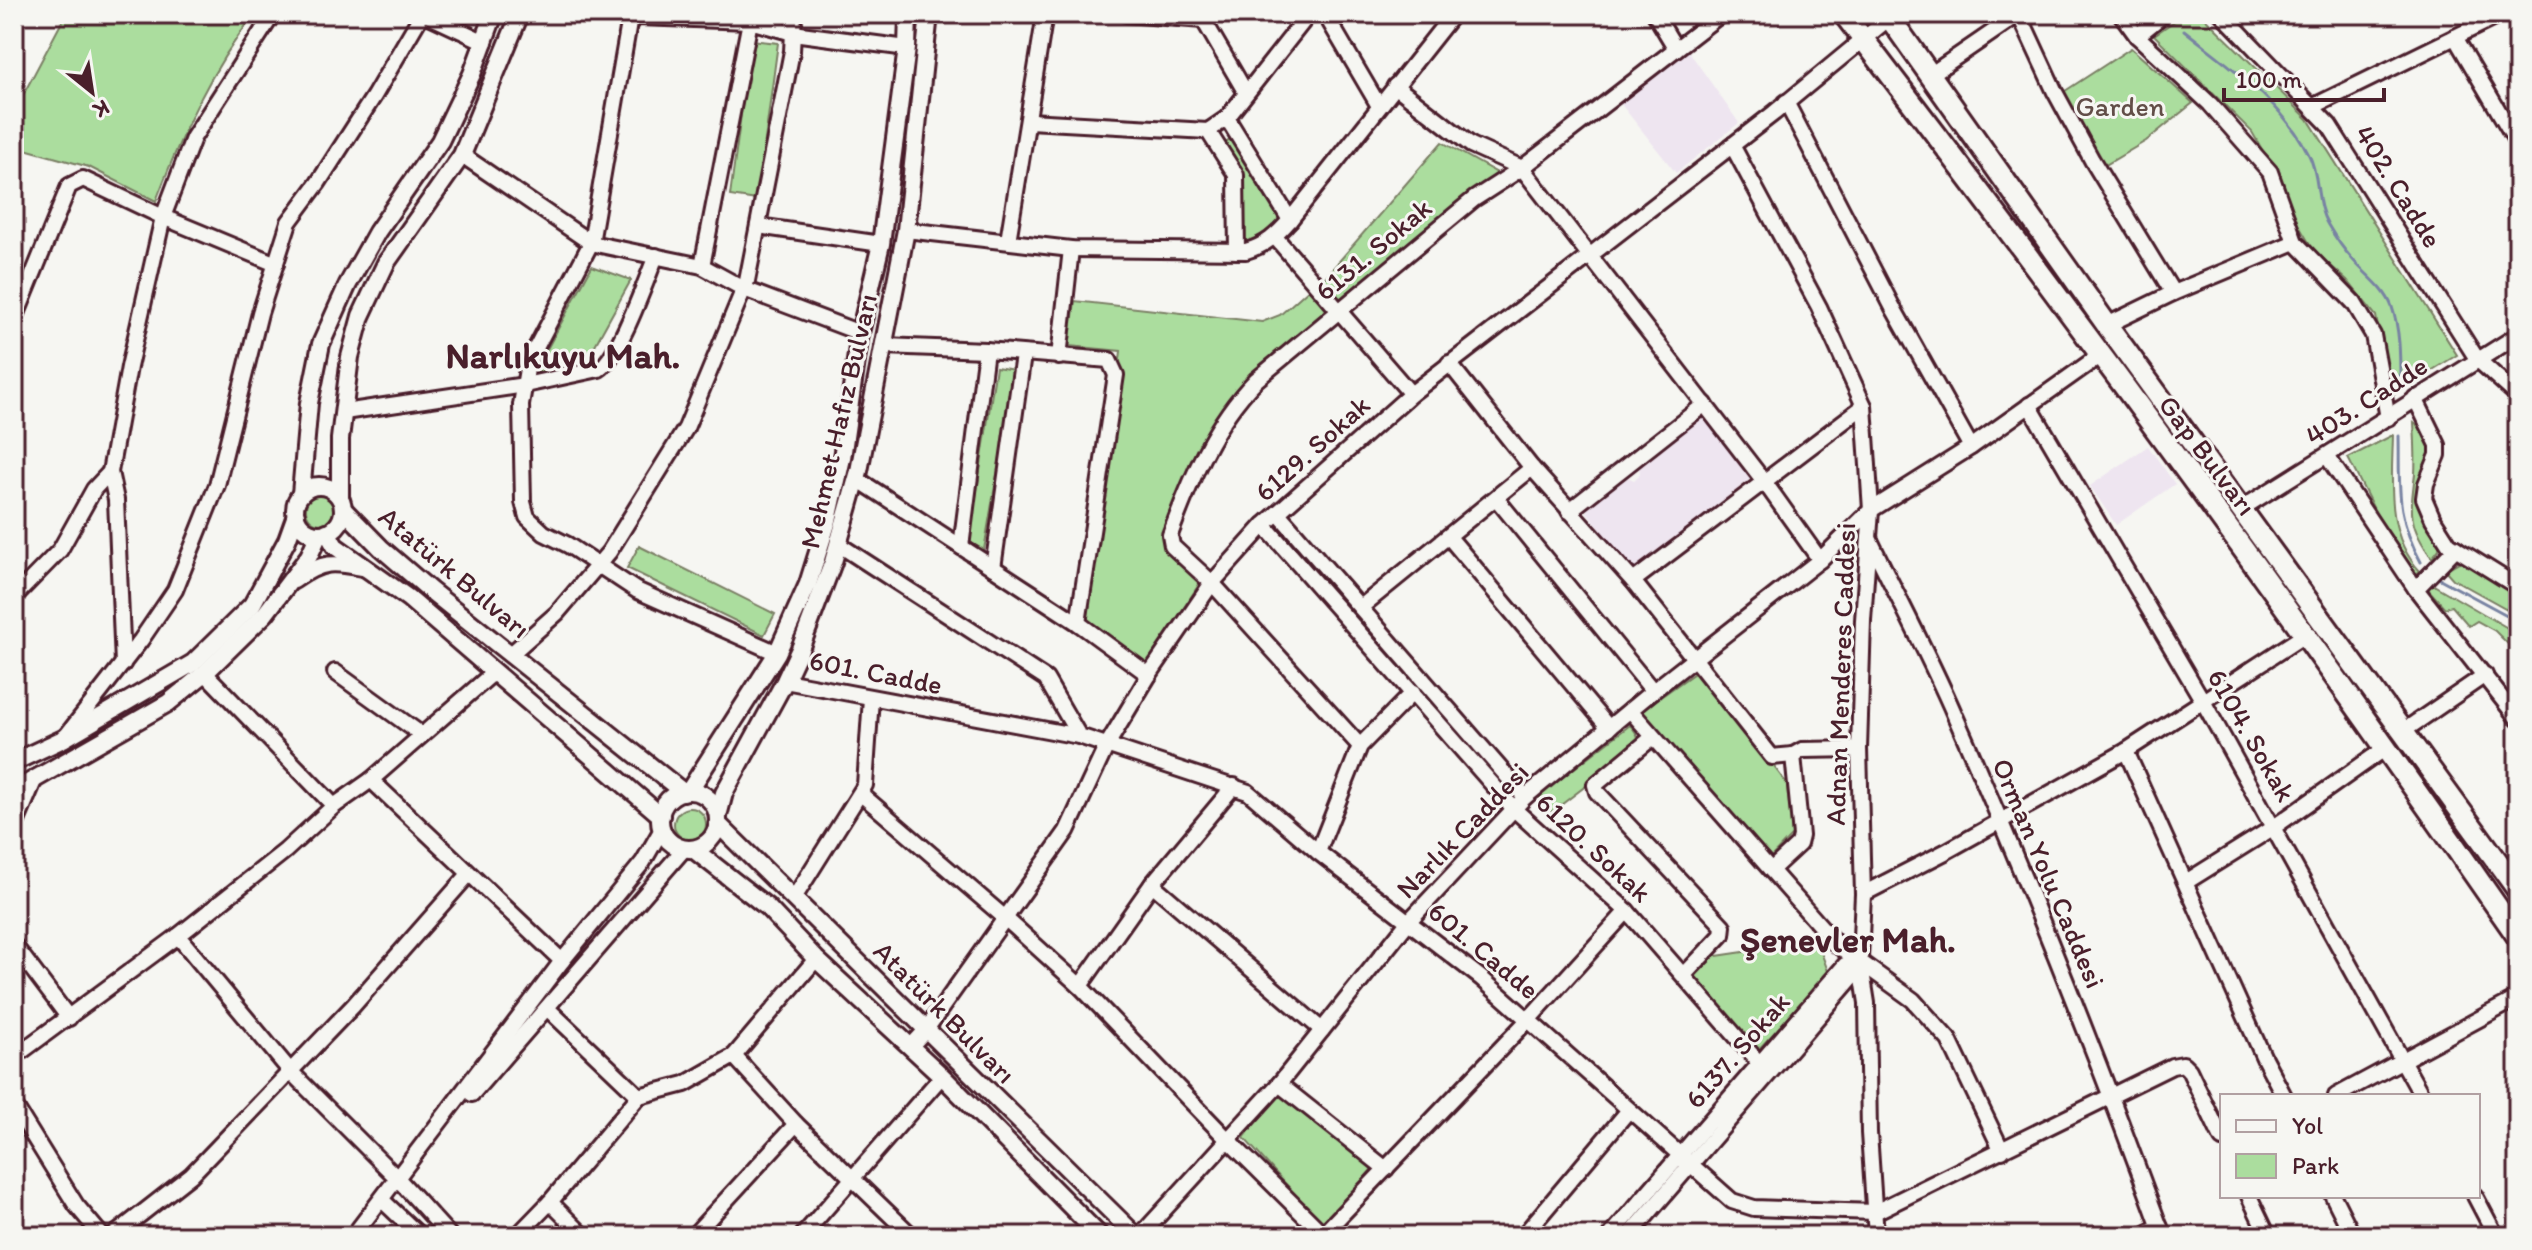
<svg xmlns="http://www.w3.org/2000/svg" width="2532" height="1250" viewBox="0 0 2532 1250" font-family="Itim,sans-serif">
<style>
.built{fill:#eee5f0}
.green{fill:#abdd9e;stroke:#7a7e64;stroke-width:2}
.lines{fill:none;stroke-linecap:round;stroke-linejoin:round}
.stream{stroke:#7883a2;stroke-width:3}
.minor-casing{stroke:#4a1f2b;stroke-width:20}
.major-casing{stroke:#4a1f2b;stroke-width:22}
.highway-casing{stroke:#4a1f2b;stroke-width:26}
.minor{stroke:#f6f6f2;stroke-width:14}
.major{stroke:#f6f6f2;stroke-width:16}
.highway{stroke:#f6f6f2;stroke-width:20}
.labels{text-anchor:middle;dominant-baseline:central;stroke-width:6;stroke-linejoin:round;paint-order:stroke}
.park-label{font-size:28px;fill:#624e48;stroke:#f6f6f2}
.street-label{font-size:28px;fill:#4a1f2b;stroke:#f6f6f2}
.district-label{font-size:36px;font-weight:bold;fill:#4a1f2b;stroke:#f6f6f2}
</style>
<rect width="100%" height="100%" fill="#f6f6f2"/>
<filter id="ink" filterUnits="userSpaceOnUse"><feTurbulence type="fractalNoise" baseFrequency=".0125" numOctaves="2"/><feDisplacementMap in="SourceGraphic" scale="16" xChannelSelector="R" yChannelSelector="G"/><feConvolveMatrix kernelMatrix="1 2 1 2 8 2 1 2 1" color-interpolation-filters="sRGB"/></filter>
<g filter="url(#ink)">
<g class="built">
<path d="M1688,50L1739,123L1676,173L1620,103Z"/>
<path d="M1704,415L1709,418L1754,476L1633,572L1587,512L1589,505L1628,477L1634,480L1640,474L1639,466Z"/>
<path d="M2148,446L2175,484L2116,525L2090,486Z"/>
</g>
<g class="green">
<path d="M66,14H255C209,71 182,133 156,201L89,167L14,146V107L22,97Z"/>
<path d="M2185,14H2201L2308,119L2457,355L2390,396L2376,316L2347,280L2314,251L2296,221L2275,172L2252,132L2154,35Z"/>
<path d="M751,40L778,43L757,200L730,196Z"/>
<path d="M2131,48L2193,103L2146,141L2102,167L2062,93Z"/>
<path d="M1229,139H1233L1282,221L1260,242L1247,244L1243,236V173L1226,143Z"/>
<path d="M1442,142L1497,173L1342,303L1322,281Z"/>
<path d="M592,266L631,280L584,365L534,373Z"/>
<path d="M1309,289L1329,312L1234,398L1193,461L1167,527L1165,547L1200,583L1147,664L1087,624L1121,351L1069,346L1075,301L1262,322L1280,315Z"/>
<path d="M996,367L1015,370L984,550L969,542Z"/>
<path d="M2414,423L2422,429L2433,449L2421,487L2440,543L2439,549L2432,558C2408,526 2410,512 2415,474C2416,457 2415,440 2414,423Z"/>
<path d="M2393,435C2392,482 2385,534 2420,571L2413,576L2387,535L2348,458Z"/>
<circle cx="321" cy="509" r="15"/>
<path d="M639,546L775,614L764,635L627,568Z"/>
<path d="M2461,561L2518,595V615L2453,579L2445,570Z"/>
<path d="M2432,584L2518,634V654L2495,631L2477,621L2469,626L2452,606L2445,608L2427,588Z"/>
<path d="M1700,669L1787,784L1792,835L1771,857L1641,711Z"/>
<path d="M1630,725C1638,734 1641,738 1634,749L1553,811L1547,812L1540,800L1541,794Z"/>
<circle cx="690" cy="824" r="16"/>
<path d="M1817,941L1829,974L1756,1052L1690,973L1710,957Z"/>
<path d="M1280,1090L1376,1164L1324,1226L1244,1138Z"/>
</g>
<g class="lines">
<g class="stream">
<path d="M2184,30C2229,66 2283,102 2309,155C2320,176 2315,203 2328,225C2335,237 2344,250 2353,260C2366,275 2385,288 2392,307C2400,330 2400,356 2400,380"/>
<path d="M2399,436C2400,487 2395,515 2421,562"/>
<path d="M2440,579L2518,621"/>
</g>
<defs>
<g id="minor">
<path d="M425,14L485,42"/>
<path d="M1126,14L1203,20"/>
<path d="M1200,14L1246,93"/>
<path d="M1325,14L1379,106"/>
<path d="M1655,14L1676,49"/>
<path d="M2019,14L2055,92L2092,160L2173,293"/>
<path d="M2121,14L2137,36L2210,104L2270,172L2295,242L2354,303L2373,335L2388,418"/>
<path d="M2222,14L2329,125L2477,359L2518,396"/>
<path d="M750,21L637,17L629,23L591,243L528,363L521,405L523,502L527,517L544,533L568,545L636,590L777,653"/>
<path d="M2137,36L2164,14"/>
<path d="M2455,37L2518,144"/>
<path d="M1930,75L2019,14"/>
<path d="M1395,86L1471,145L1522,168L1763,480L1820,560"/>
<path d="M1786,102L1892,306L1971,447"/>
<path d="M2312,107L2502,14"/>
<path d="M1227,118L1290,220"/>
<path d="M1029,121L1208,131L1227,118L1309,14"/>
<path d="M1208,131L1236,175L1237,251"/>
<path d="M1732,145L1819,307L1864,406L1871,510L1863,620L1859,749L1863,894L1860,959L1867,1003L1869,1133L1876,1236"/>
<path d="M462,155L591,243L702,266L744,289L860,333"/>
<path d="M758,226L881,244"/>
<path d="M906,230L1071,249L1246,251C1266,245 1276,236 1290,220L1453,14"/>
<path d="M1275,237L1411,394"/>
<path d="M1008,241L1045,14"/>
<path d="M702,266L750,21L793,33L907,48"/>
<path d="M14,321L69,186L83,179L163,217L276,264"/>
<path d="M2107,325L2173,293L2295,242"/>
<path d="M884,346L986,350L1109,360L1116,375L1078,623"/>
<path d="M1059,357L1071,249"/>
<path d="M1449,363L1532,468L1633,581L1772,757L1793,755"/>
<path d="M2415,398L2438,445V455L2426,484L2424,498L2433,519L2449,544L2518,587"/>
<path d="M2029,405L2204,703L2422,1096"/>
<path d="M344,412L525,385L599,369C619,358 646,280 656,256"/>
<path d="M2327,456L2416,589L2518,719"/>
<path d="M857,479L1078,623L1149,675"/>
<path d="M1496,498L1653,691"/>
<path d="M2241,509L2518,335"/>
<path d="M1569,511L1705,404"/>
<path d="M1278,513L1525,797"/>
<path d="M1264,525L1515,810L1627,911L1760,1064"/>
<path d="M1449,537L1609,728"/>
<path d="M1869,538C1898,598 1930,657 1956,718C2031,889 2099,1061 2163,1236"/>
<path d="M838,544L1046,679L1079,736"/>
<path d="M961,547L986,350"/>
<path d="M993,568L1023,355"/>
<path d="M294,581C323,560 333,562 367,569"/>
<path d="M1633,581L1864,406"/>
<path d="M2416,589L2456,548"/>
<path d="M14,597L60,550L94,489L110,472"/>
<path d="M1361,607L1532,468"/>
<path d="M511,654L557,613L609,552L686,428L747,281L792,51L794,14"/>
<path d="M123,664L116,500L110,472L129,367L163,217L193,138L273,14"/>
<path d="M335,672L422,735"/>
<path d="M205,673L334,806"/>
<path d="M785,681L1079,736L1248,792L1318,852L1481,978L1732,1201L1754,1208L1875,1212L2172,1066L2183,1064L2189,1070L2222,1139"/>
<path d="M1630,710L1837,945L1913,1000L1949,1040L2002,1151"/>
<path d="M2402,732L2485,675"/>
<path d="M66,736L141,640L175,590L217,485L260,313L289,222L318,183L374,96L422,14"/>
<path d="M1653,737L1595,785L1597,792L1723,926L1722,935L1684,975"/>
<path d="M1360,746L1212,583L1172,546L1170,535C1191,479 1213,424 1256,380L1474,199L1522,168L1721,14"/>
<path d="M2126,751L2264,1058L2284,1096"/>
<path d="M371,780L562,961"/>
<path d="M861,794L1004,917L1080,986L1228,1140L1325,1236"/>
<path d="M14,828L34,781"/>
<path d="M1318,852L1360,746L1413,692"/>
<path d="M1771,870L1799,844L1801,836L1793,755L1802,750L1859,749"/>
<path d="M2186,882L2274,827L2387,747"/>
<path d="M1152,884L1322,1030"/>
<path d="M1863,894L1945,852L2126,751L2306,634"/>
<path d="M794,898L865,785L871,698"/>
<path d="M178,936L291,1072L398,1179L450,1236"/>
<path d="M14,945L69,1018"/>
<path d="M1080,986L1152,884L1234,786"/>
<path d="M547,1008L639,1096L685,1084L734,1056L816,959"/>
<path d="M911,1046L925,1031L1067,831L1107,745L1149,675L1212,583L1264,525L1411,394L1774,113L1889,18"/>
<path d="M734,1056L796,1124L912,1236"/>
<path d="M14,1057L178,936L285,851L334,806L371,780L493,673"/>
<path d="M1279,1084L1386,1169"/>
<path d="M472,1094L684,849"/>
<path d="M2336,1096L2518,998"/>
<path d="M14,1105L76,1205L102,1236"/>
<path d="M2249,1196L2268,1236"/>
<path d="M2333,1196L2353,1236"/>
<path d="M2475,1196L2496,1236"/>
<path d="M382,1200L420,1236"/>
<path d="M550,1202L584,1236"/>
<path d="M1323,1234L1528,1020L1627,911"/>
<path d="M113,1236L191,1175L353,1006L469,874"/>
<path d="M353,1236L562,961L643,862L662,829"/>
<path d="M517,1236L550,1202L639,1096"/>
<path d="M693,1236L796,1124"/>
<path d="M802,1236L942,1076"/>
<path d="M1140,1236L1279,1084L1409,921L1525,797L1653,691L1820,560L1871,510L1971,447L2099,356"/>
<path d="M1523,1236L1629,1110"/>
<path d="M1610,1236L1845,965L1860,959L1855,974L1629,1236"/>
<path d="M2141,1236L2160,1227"/>
</g>
<g id="major">
<circle cx="319" cy="510" r="24"/>
<path d="M301,494L309,403L321,344L348,284L377,232L440,141L472,74L494,14"/>
<path d="M340,497V439L350,357L361,316L386,263L462,155L520,14"/>
<path d="M344,510L381,548L431,591L683,792"/>
<path d="M327,532L335,546L408,598L661,816"/>
<path d="M14,762L63,739L193,663L252,605L287,540L296,515"/>
<path d="M14,791L168,703L205,673L265,614L309,556L319,534"/>
<path d="M689,791L777,653L808,584L828,520L842,458L860,333L881,244L907,48L908,14"/>
<circle cx="689" cy="820" r="29"/>
<path d="M718,816L724,793L785,681L800,649L833,562L859,471L906,230L929,14"/>
<path d="M718,824L1136,1236"/>
<path d="M693,849L767,907L816,959L942,1076L1100,1236"/>
</g>
<g id="highway">
<path d="M1844,14C2076,316 2301,624 2518,937"/>
<path d="M1887,14L2107,325L2518,890"/>
</g>
</defs>
<use href="#minor" class="minor-casing"/>
<use href="#major" class="major-casing"/>
<use href="#highway" class="highway-casing"/>
<use href="#minor" class="minor"/>
<use href="#major" class="major"/>
<use href="#highway" class="highway"/>
</g>
</g>
<g class="labels">
<g class="park-label">
<text x="2120" y="106">Garden</text>
</g>
<g class="street-label">
<text transform="translate(2399 186) rotate(58)">402. Cadde</text>
<text transform="translate(1373 249) rotate(-40)">6131. Sokak</text>
<text transform="translate(2366 400) rotate(-33)">403. Cadde</text>
<text transform="translate(838 421) rotate(-77)">Mehmet Hafız Bulvarı</text>
<text transform="translate(1312 448) rotate(-42)">6129. Sokak</text>
<text transform="translate(2208 455) rotate(53)">Gap Bulvarı</text>
<text transform="translate(455 572) rotate(40)">Atatürk Bulvarı</text>
<text transform="translate(876 672) rotate(11)">601. Cadde</text>
<text transform="translate(1840 674) rotate(-88)">Adnan Menderes Caddesi</text>
<text transform="translate(2252 735) rotate(60)">6104. Sokak</text>
<text transform="translate(1462 830) rotate(-46)">Narlık Caddesi</text>
<text transform="translate(1594 847) rotate(43)">6120. Sokak</text>
<text transform="translate(2049 873) rotate(67)">Orman Yolu Caddesi</text>
<text transform="translate(1484 950) rotate(40)">601. Cadde</text>
<text transform="translate(945 1012) rotate(45)">Atatürk Bulvarı</text>
<text transform="translate(1737 1050) rotate(-49)">6137. Sokak</text>
</g>
<g class="district-label">
<text x="563" y="355">Narlıkuyu Mah.</text>
<text x="1848" y="939">Şenevler Mah.</text>
</g>
</g>
<rect width="2532" height="1250" fill="none" stroke="#f6f6f2" stroke-width="48"/>
<rect x="24" y="24" width="2484" height="1202" fill="none" stroke="#4a1f2b" stroke-width="3" filter="url(#ink)"/>
<rect x="2220" y="1094" width="260" height="104" fill="#f6f6f2" stroke="#b1a0a2" stroke-width="2"/>
<rect x="2236" y="1120" width="40" height="12" fill="#f6f6f2" stroke="#b1a0a2" stroke-width="2"/>
<text x="2292" y="1134" font-size="24" fill="#4a1f2b">Yol</text>
<rect x="2236" y="1154" width="40" height="24" fill="#abdd9e" stroke="#b1a0a2" stroke-width="2"/>
<text x="2292" y="1174" font-size="24" fill="#4a1f2b">Park</text>
<g transform="translate(92 92) rotate(150)" stroke="#f6f6f2" stroke-width="6" paint-order="stroke">
<path d="M0-6L14 30L0 20L-14 30Z" fill="#4a1f2b"/>
<text y="-12" font-size="22" font-weight="bold" text-anchor="middle" fill="#4a1f2b">K</text>
</g>
<path d="M2224 88v12h160v-12" fill="none" stroke="#4a1f2b" stroke-width="4"/>
<text x="2236" y="88" font-size="24" fill="#4a1f2b" stroke="#f6f6f2" stroke-width="6" paint-order="stroke">100 m</text>
</svg>
